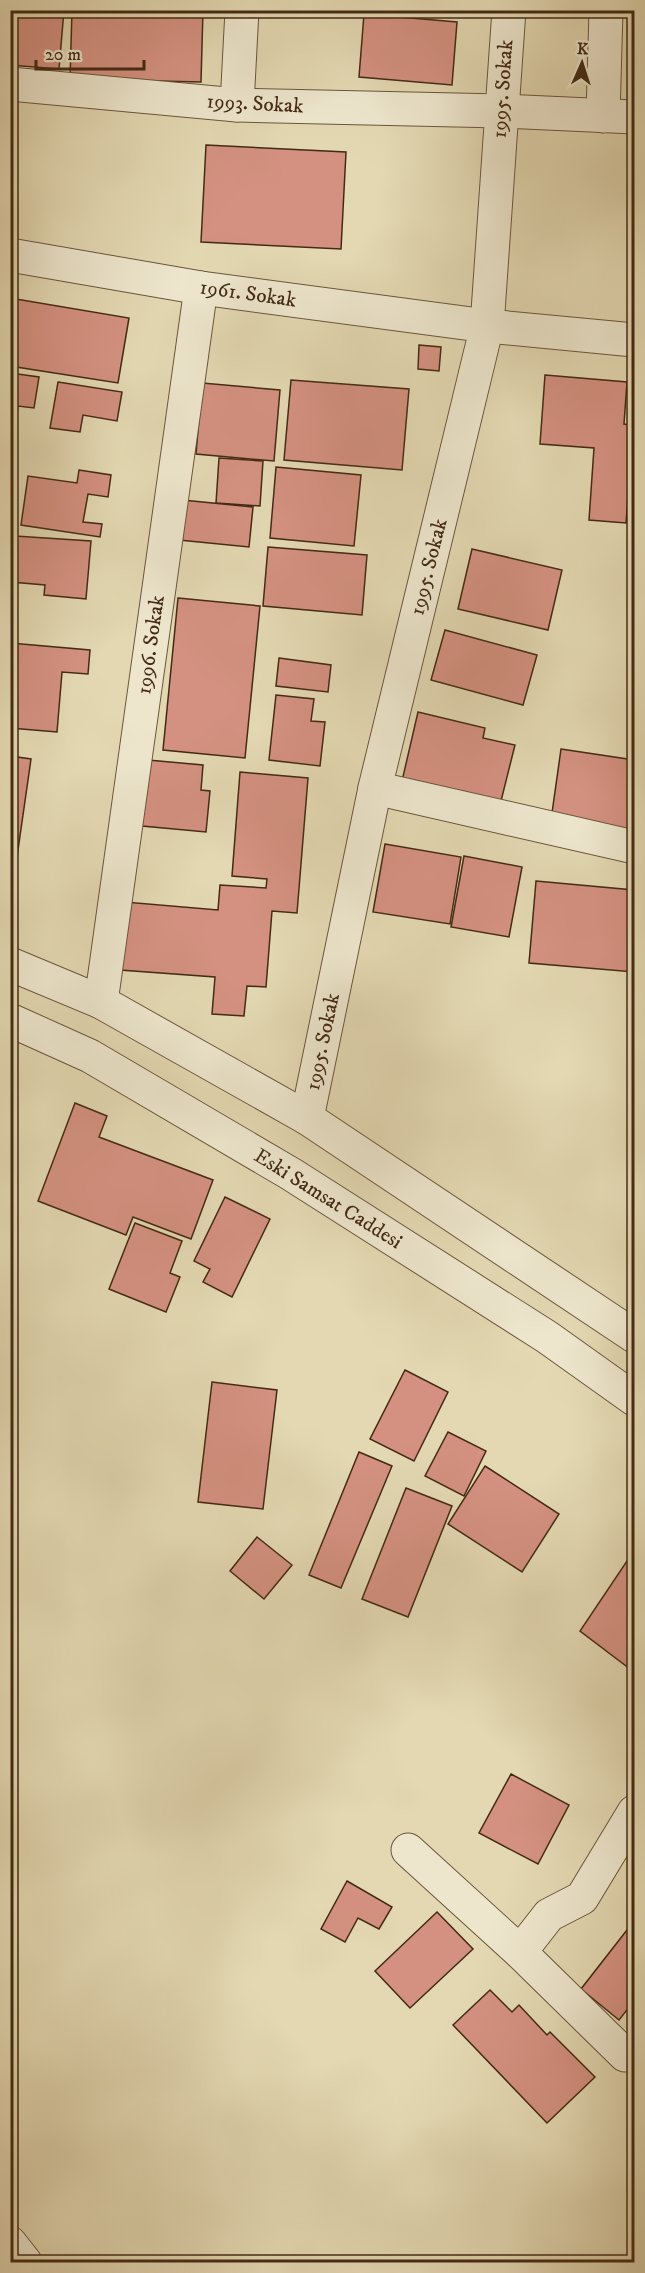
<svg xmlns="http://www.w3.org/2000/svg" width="645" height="2273" viewBox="0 0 645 2273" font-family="'IM FELL DW Pica',serif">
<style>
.building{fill:#d49181;stroke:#442a15;stroke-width:1.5}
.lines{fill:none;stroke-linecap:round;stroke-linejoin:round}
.minor-casing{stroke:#6c563c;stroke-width:35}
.tertiary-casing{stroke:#6c563c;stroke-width:35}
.minor{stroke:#ede6cd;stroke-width:33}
.tertiary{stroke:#ede6cd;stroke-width:33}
.labels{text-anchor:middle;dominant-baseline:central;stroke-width:4.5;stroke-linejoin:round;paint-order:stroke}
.street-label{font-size:21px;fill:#442a15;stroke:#ede6cd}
</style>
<rect width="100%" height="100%" fill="#e3d8b2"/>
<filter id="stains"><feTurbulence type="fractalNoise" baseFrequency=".00333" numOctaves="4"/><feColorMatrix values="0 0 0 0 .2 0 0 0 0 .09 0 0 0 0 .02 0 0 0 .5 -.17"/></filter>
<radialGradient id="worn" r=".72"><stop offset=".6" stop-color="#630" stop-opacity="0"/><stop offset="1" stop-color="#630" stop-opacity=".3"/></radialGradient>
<g class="building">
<path d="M10,10H64L59,69L10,65Z"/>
<path d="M72,10H203L201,82L70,79Z"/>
<path d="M364,14L457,22L452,85L359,77Z"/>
<path d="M630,36H634V97H629Z"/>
<path d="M206,145L346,152L341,249L201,242Z"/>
<path d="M10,298L129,318L118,383L10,366Z"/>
<path d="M419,345L441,347L439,371L418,369Z"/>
<path d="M10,373L39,377L34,408L18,406L11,451Z"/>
<path d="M545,375L627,382L624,424L633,425L626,523L589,520L594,448L540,444Z"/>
<path d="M291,380L409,389L402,470L284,460Z"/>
<path d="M58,382L122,392L117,421L83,415L80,432L50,428Z"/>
<path d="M202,383L280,390L274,461L196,454Z"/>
<path d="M219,458L263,461L260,506L216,503Z"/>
<path d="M276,467L361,475L354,546L270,538Z"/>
<path d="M79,470L111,475L108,497L88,494L83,522L102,524L100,537L21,525L28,476L77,483Z"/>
<path d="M172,499L253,507L249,547L169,539Z"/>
<path d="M15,536L91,541L86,599L44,595L45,585L11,582Z"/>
<path d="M268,547L367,555L362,615L263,606Z"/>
<path d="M472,549L562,570L548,630L458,609Z"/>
<path d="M178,598L260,606L245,758L163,750Z"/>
<path d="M445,630L537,655L523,705L431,680Z"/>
<path d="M10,643L90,650L88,674L62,672L57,732L10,728Z"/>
<path d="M279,658L331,665L328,692L276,686Z"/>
<path d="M276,695L314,699L311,721L325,722L320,766L269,760Z"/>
<path d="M418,712L485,728L483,738L515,745L500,805L402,781Z"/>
<path d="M561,749L634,760V833L551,820Z"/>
<path d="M10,756L31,759L17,857L10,856Z"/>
<path d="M148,760L203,765L201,790L210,791L206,832L142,826Z"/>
<path d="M240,772L308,778L297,913L272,911L266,987L247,986L244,1016L212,1014L215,977L120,970L125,902L218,910L220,885L266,888L267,879L232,876Z"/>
<path d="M385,844L461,857L450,924L373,912Z"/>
<path d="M464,856L522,867L509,937L451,927Z"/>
<path d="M536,881L634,890V972L529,963Z"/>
<path d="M75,1103L107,1116L99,1137L213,1180L191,1239L133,1217L126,1235L38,1201Z"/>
<path d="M225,1197L270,1219L232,1297L203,1282L210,1269L194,1261Z"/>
<path d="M135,1223L182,1241L170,1273L180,1277L166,1312L109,1289Z"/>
<path d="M405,1370L448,1392L414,1461L370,1439Z"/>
<path d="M212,1382L277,1390L263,1509L198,1502Z"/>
<path d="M448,1432L486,1451L464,1496L425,1476Z"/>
<path d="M359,1452L392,1466L341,1588L309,1575Z"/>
<path d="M485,1466L559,1514L522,1572L448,1524Z"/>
<path d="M406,1488L452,1506L408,1617L362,1599Z"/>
<path d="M257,1537L292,1565L264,1599L230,1571Z"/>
<path d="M631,1555L634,1557V1672L580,1631Z"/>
<path d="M511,1774L569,1805L538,1864L479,1833Z"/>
<path d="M347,1881L392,1907L379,1929L358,1918L345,1942L321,1929Z"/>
<path d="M437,1912L473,1949L410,2008L375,1971Z"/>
<path d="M634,1921V2001L619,2020L581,1989Z"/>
<path d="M490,1990L512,2012L519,2005L547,2035L550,2032L595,2077L547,2123L453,2025Z"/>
</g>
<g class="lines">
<defs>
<g id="minor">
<path d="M10,84L237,105L501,111L634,117"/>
<path d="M237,105L242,10"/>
<path d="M603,116L606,10"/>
<path d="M10,255L201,288L487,326L634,340"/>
<path d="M375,788L634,847"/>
<path d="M101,1002L201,288"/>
<path d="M307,1118L375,788L487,326L509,10"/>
<path d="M408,1850L520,1952L549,1915L582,1898L634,1812"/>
<path d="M520,1952L625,2055"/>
<path d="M10,2243L25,2262"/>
</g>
<g id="tertiary">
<path d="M10,964L101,1002L307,1118L634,1336"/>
<path d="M10,1020L90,1056L291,1174L547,1337L634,1399"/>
</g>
</defs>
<use href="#minor" class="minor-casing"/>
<use href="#tertiary" class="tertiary-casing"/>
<use href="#minor" class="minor"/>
<use href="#tertiary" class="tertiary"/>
</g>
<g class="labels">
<g class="street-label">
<text transform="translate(503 89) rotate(-86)">1995. Sokak</text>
<text transform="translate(255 104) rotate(3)">1993. Sokak</text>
<text transform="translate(248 294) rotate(8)">1961. Sokak</text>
<text transform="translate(429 567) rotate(-76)">1995. Sokak</text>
<text transform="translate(151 645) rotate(-82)">1996. Sokak</text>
<text transform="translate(323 1042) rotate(-78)">1995. Sokak</text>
<text transform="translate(328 1199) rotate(32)">Eski Samsat Caddesi</text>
</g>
</g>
<rect width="645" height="2273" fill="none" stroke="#e3d8b2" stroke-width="36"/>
<rect x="12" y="12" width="621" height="2249" fill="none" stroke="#442a15" stroke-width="3"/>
<rect x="18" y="18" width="609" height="2237" fill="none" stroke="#442a15" stroke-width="1.5"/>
<g transform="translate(582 63) rotate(3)" stroke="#ede6cd" stroke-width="4.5" paint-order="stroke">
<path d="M0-4.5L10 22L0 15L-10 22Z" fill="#442a15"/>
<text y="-9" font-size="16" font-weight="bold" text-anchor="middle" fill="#442a15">K</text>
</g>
<path d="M36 60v9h108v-9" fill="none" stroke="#442a15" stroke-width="3"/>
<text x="45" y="60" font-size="18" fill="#442a15" stroke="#ede6cd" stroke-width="4.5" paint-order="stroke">20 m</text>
<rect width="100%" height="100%" filter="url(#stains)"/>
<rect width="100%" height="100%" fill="url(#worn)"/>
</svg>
